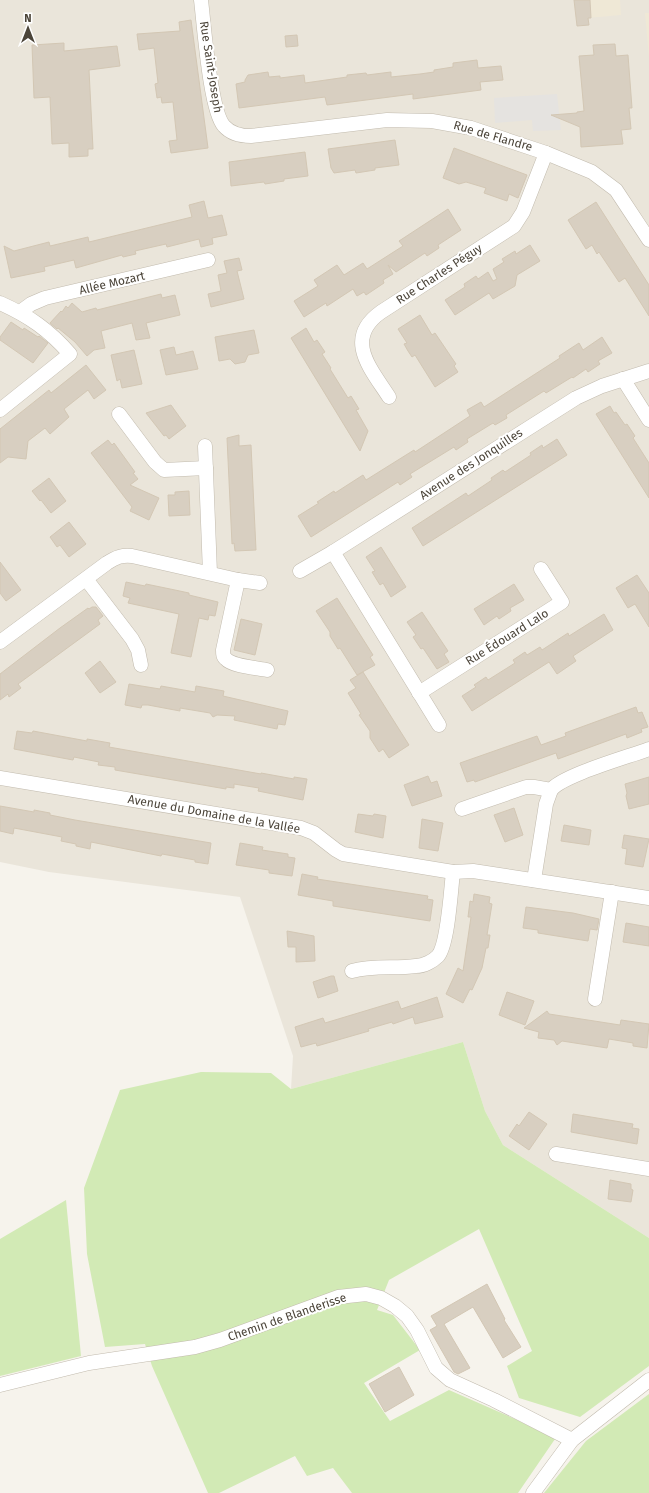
<svg xmlns="http://www.w3.org/2000/svg" width="649" height="1493" viewBox="0 0 649 1493" font-family="'Fira Sans',sans-serif">
<style>
.residential{fill:#eae5da}
.education{fill:#efe8d6}
.green{fill:#d2eab5}
.parking{fill:#e5e3e0}
.building{fill:#d8cfc1;stroke:#d3c7b4}
.lines{fill:none;stroke-linecap:round;stroke-linejoin:round}
.minor-casing{stroke:#c2bbae;stroke-width:15}
.minor{stroke:#fff;stroke-width:14}
.labels{text-anchor:middle;dominant-baseline:central;stroke-width:4;stroke-linejoin:round;paint-order:stroke}
.street-label{font-size:12px;fill:#4b4439;stroke:#fff}
</style>
<rect width="100%" height="100%" fill="#f6f3ec"/>
<path class="residential" d="M0,0H649V1238L503,1145L485,1111L463,1042L291,1089L293,1056L240,897L49,872L0,862Z"/>
<g class="education">
<path d="M574,0H620L621,15L576,19Z"/>
<path d="M645,13H649V58Z"/>
</g>
<g class="green">
<path d="M463,1042L485,1111L503,1145L649,1238V1366L580,1417L519,1398L507,1366L532,1351L479,1229L389,1280L377,1310L393,1315L420,1350L364,1383L390,1421L449,1390L515,1419L555,1439L518,1493H352L333,1468L307,1476L295,1456L219,1493H208L152,1366L145,1344L105,1347L87,1254L84,1188L120,1090L201,1072L271,1073L291,1089Z"/>
<path d="M66,1200L81,1356L0,1376V1239Z"/>
<path d="M649,1394V1493H544L586,1441Z"/>
</g>
<path class="parking" d="M557,94L561,130L533,131L532,120L495,123L494,98Z"/>
<g class="building">
<path d="M574,0H590L591,18H588L589,25L577,26Z"/>
<path d="M191,20L208,148L171,153L169,141L177,140L173,102L162,103L161,97L157,98L155,84L158,83L154,48L139,50L137,34L180,31L179,22Z"/>
<path d="M297,35L298,46L286,47L285,36Z"/>
<path d="M64,43V51L117,46L120,66L89,70L93,149H88V156L69,157V143L52,144L50,97L34,98L32,45Z"/>
<path d="M615,44L616,56L628,55L632,108H629L631,129L621,130L623,144L581,147L580,127L551,115L577,113V112L584,111L579,56L594,55L593,45Z"/>
<path d="M477,60L478,68L501,66L503,80L480,82L481,90L413,99V94L327,105L325,97L239,108L236,84L245,82V80L248,75L268,72L269,77L280,76V78L304,75L305,83L347,77V75L366,73L367,75L391,72V77L420,74L434,72V70L453,67V63Z"/>
<path d="M395,140L399,165L375,168V170L356,173L355,170L334,173L331,168L328,149Z"/>
<path d="M454,148L527,175L518,198L509,194L507,201L484,193L486,188L466,182L459,184L443,178Z"/>
<path d="M305,152L308,176L284,179V181L265,184L264,182L231,186L229,162Z"/>
<path d="M204,201L208,218L222,215L227,235L212,238L213,244L201,247L199,239L167,247L166,244L135,251L136,254L123,257L122,255L76,268L74,260L44,267L45,271L11,278L4,246L14,251L49,242L50,246L88,237L89,242L192,217L189,205Z"/>
<path d="M596,202L649,285V316L625,278L619,282L599,252L597,254L592,245L586,249L568,220Z"/>
<path d="M448,209L461,230L438,245L439,248L427,256L425,253L396,272L388,265L393,274L383,280L384,283L366,295L364,292L357,296L353,289L327,306L326,303L304,317L294,301L318,286L314,280L337,265L344,275L363,263L367,269L403,246L399,241Z"/>
<path d="M530,245L540,261L517,275L515,286L493,299L489,293L455,315L445,300L465,287L464,284L476,276L478,279L488,272L493,281L497,279L493,269L504,262L502,259L515,251L516,254Z"/>
<path d="M239,258L242,270L237,271L244,299L211,307L208,294L221,291L218,275L227,273L224,261Z"/>
<path d="M161,294L162,298L175,295L180,315L146,323L150,338L136,340L132,323L101,331L105,348L94,350L87,356L75,342L58,328L57,329L50,323L61,311L62,312L66,306L68,308L72,303L82,312L96,308L97,310Z"/>
<path d="M420,315L432,335L435,333L456,364L454,366L458,372L435,387L415,355L412,357L408,351L404,344L407,343L398,329Z"/>
<path d="M11,322L23,330L24,328L38,337L39,336L48,343L33,363L0,340V337Z"/>
<path d="M306,328L314,342L317,340L325,352L322,354L331,368L330,369L348,398L351,396L359,409L356,410L368,431L360,451L291,338Z"/>
<path d="M254,330L259,353L248,355L245,362L235,364L230,359L219,361L215,337Z"/>
<path d="M602,337L612,353L598,361L600,364L588,372L586,369L573,378L572,377L546,393L544,391L506,415L507,418L495,425L493,423L467,439L468,442L456,450L454,447L441,455L410,474L412,477L400,485L398,482L311,537L298,516L319,503L317,502L334,491L335,493L363,475L366,480L414,450L415,452L470,416L467,410L481,402L484,407L560,358L559,356L579,343L583,350Z"/>
<path d="M174,347L176,355L193,351L198,369L166,375L160,350Z"/>
<path d="M134,350L142,384L122,388L120,379L117,381L111,355Z"/>
<path d="M86,365L106,390L94,399L88,390L64,409L69,417L50,434L45,428L28,441L26,459L8,457L0,463V429L49,390L51,393Z"/>
<path d="M171,405L186,426L169,439L166,435L164,436L146,413Z"/>
<path d="M610,406L614,413L616,412L625,425L627,424L635,436L633,438L649,463V498L596,414Z"/>
<path d="M239,435V446L251,445L256,550L235,551L234,543L232,544L227,438Z"/>
<path d="M557,439L567,455L423,546L412,528L466,493L468,496L492,480L491,478L503,470L505,472L531,455L530,453L542,445L543,448Z"/>
<path d="M108,440L112,445L114,443L135,472L133,473L138,479L130,485L159,498L149,520L130,511L132,507L91,453Z"/>
<path d="M49,478L66,501L51,513L41,500L40,501L32,491Z"/>
<path d="M189,491L190,515L169,516L168,495H175V492Z"/>
<path d="M69,522L86,544L69,557L60,545L57,547L50,537Z"/>
<path d="M381,547L406,587L391,597L383,583L380,585L372,572L375,571L366,557Z"/>
<path d="M0,562L21,590L6,601L0,593Z"/>
<path d="M637,575L649,593V627L635,604L628,608L616,588Z"/>
<path d="M126,582L145,586L146,584L175,590L189,593V595L218,602L215,616L209,615L208,620L199,618L191,657L171,653L179,614L128,603L130,598L123,596Z"/>
<path d="M514,584L524,600L510,608L511,611L499,619L497,616L484,625L474,609Z"/>
<path d="M337,598L373,655L370,657L375,665L357,675L340,648L338,649L330,636V632L316,611Z"/>
<path d="M92,607H96L103,616L98,620L100,624L18,684L21,688L9,697L8,694L0,700V674L60,628L88,608L89,609Z"/>
<path d="M422,612L448,651L444,654L449,662L437,669L423,648L421,649L413,637L416,635L407,622Z"/>
<path d="M604,614L613,630L573,656L576,661L557,674L549,662L472,711L462,696L476,687L474,685L486,677L488,680L515,663L513,660L525,652L527,655L540,647L542,650L568,633L569,636Z"/>
<path d="M241,619L262,624L255,655L234,650Z"/>
<path d="M100,661L116,682L100,693L85,673Z"/>
<path d="M363,672L409,745L389,758L383,749L379,752L370,738V731L359,715L361,714L348,693L356,688L350,680Z"/>
<path d="M129,684L160,689L161,686L195,692L196,686L224,691L223,696L288,711L285,725L278,724L277,729L234,720L235,716L217,715L213,717L210,713L180,708V711L148,705H142L141,708L125,705Z"/>
<path d="M636,707L638,713L642,712L648,727L641,729L642,732L627,738L626,734L558,759L556,753L475,782L474,780L467,782L460,763L537,736L541,745L566,736L565,733Z"/>
<path d="M17,731L32,733L33,731L87,741V739L110,743L109,747L261,774V773L294,779V777L307,779L303,800L258,791L259,788L234,784V788L226,787V789L115,770V767L98,765L99,762L74,757L73,760L14,749Z"/>
<path d="M428,776L431,783L437,781L442,796L412,806L404,785Z"/>
<path d="M649,777V804L629,809L626,796L627,793L625,784Z"/>
<path d="M0,806L34,812V810L50,813V815L75,820L211,843L208,864L195,862V860L162,854L161,856L91,842L90,849L76,846V844L61,841L62,837L14,828L13,834L0,831Z"/>
<path d="M514,808L523,835L505,842L494,815Z"/>
<path d="M358,814L373,816L374,814L386,816L383,838L355,832Z"/>
<path d="M422,819L443,823L438,851L419,848Z"/>
<path d="M564,825L591,830L589,845L561,841Z"/>
<path d="M624,835L649,839L643,867L625,864L627,849L622,848Z"/>
<path d="M240,843L263,847L262,850L288,854V857L295,858L292,876L269,873V870L236,865Z"/>
<path d="M302,874L318,877L317,879L428,896L427,899L433,900L430,921L333,906V901L298,895Z"/>
<path d="M474,894L490,897L489,903L492,904L487,935H490L488,948H486L482,968L472,990L470,989L463,1003L446,994L458,968L463,971L471,917H468L470,901L473,902Z"/>
<path d="M526,907L573,913L599,919L597,930L590,929L588,941L538,933V930L523,928Z"/>
<path d="M626,923L649,927V946L623,942Z"/>
<path d="M287,931L314,936L315,961L296,962V947H288Z"/>
<path d="M331,976H334L338,991L318,998L313,982Z"/>
<path d="M507,992L534,1001L525,1025L499,1015Z"/>
<path d="M437,997L443,1017L415,1024L413,1017L393,1024L392,1022L368,1029L369,1031L317,1046L316,1043L301,1047L295,1027L323,1018L325,1023L398,1001L401,1009Z"/>
<path d="M547,1011L549,1014L620,1025L621,1020L649,1024L647,1048L633,1046V1043L609,1039L607,1048L562,1041L557,1045L554,1040L538,1038L539,1032L524,1028Z"/>
<path d="M529,1112L547,1124L529,1150L509,1136L517,1124L519,1126Z"/>
<path d="M573,1114L633,1124L632,1128L639,1129L637,1144L571,1132Z"/>
<path d="M610,1180L631,1184V1189L633,1190L631,1202L608,1199Z"/>
<path d="M487,1284L505,1319L504,1320L521,1347L503,1358L473,1307L444,1324L470,1368L458,1374L454,1372L430,1330L437,1326L431,1316Z"/>
<path d="M399,1367L414,1395L385,1412L369,1384Z"/>
</g>
<g class="lines">
<defs>
<g id="minor">
<path d="M201,0C204,24 210,111 224,126C231,134 241,136 251,136L387,120L432,121L471,128L546,153L592,172L616,190L649,240"/>
<path d="M0,303C29,316 49,330 70,354L0,410"/>
<path d="M20,312L31,304L45,298L208,260"/>
<path d="M623,379L649,420"/>
<path d="M389,397C371,369 343,339 381,312L514,226L523,212L546,153"/>
<path d="M119,414L155,462L164,470L206,468"/>
<path d="M205,446L210,573"/>
<path d="M333,552L439,725"/>
<path d="M300,571L333,552L576,398L602,386L649,371"/>
<path d="M86,579L132,639L138,650L141,665"/>
<path d="M238,580L223,650C223,654 223,657 226,659C232,666 257,668 267,670"/>
<path d="M0,642L107,563C116,557 122,555 132,556L238,580L260,583"/>
<path d="M419,693L562,602L541,569"/>
<path d="M0,778L301,828L314,833L336,850L343,854L453,872L473,871L649,898"/>
<path d="M462,809L526,787H534L551,790C563,775 628,757 649,749"/>
<path d="M534,880L546,804L551,790"/>
<path d="M352,971C374,965 395,969 416,966C424,966 433,961 438,956C448,944 451,889 453,872"/>
<path d="M595,999L612,892"/>
<path d="M556,1154L649,1169"/>
<path d="M0,1385L89,1363L195,1347L220,1340L338,1297L366,1294L381,1298L395,1306L407,1316L417,1330L436,1368L450,1380L494,1400L572,1440"/>
<path d="M533,1493L572,1440L649,1380"/>
</g>
</defs>
<use href="#minor" class="minor-casing"/>
<use href="#minor" class="minor"/>
</g>
<g class="labels">
<g class="street-label">
<text transform="translate(211 67) rotate(81)">Rue Saint-Joseph</text>
<text transform="translate(493 136) rotate(16)">Rue de Flandre</text>
<text transform="translate(439 274) rotate(-33)">Rue Charles Péguy</text>
<text transform="translate(112 283) rotate(-13)">Allée Mozart</text>
<text transform="translate(471 464) rotate(-33)">Avenue des Jonquilles</text>
<text transform="translate(507 637) rotate(-32)">Rue Édouard Lalo</text>
<text transform="translate(214 814) rotate(10)">Avenue du Domaine de la Vallée</text>
<text transform="translate(287 1317) rotate(-19)">Chemin de Blanderisse</text>
</g>
</g>
<g transform="translate(28 28)" stroke="#ffffff" stroke-width="3" paint-order="stroke">
<path d="M0-3L7 15L0 10L-7 15Z" fill="#4b4439"/>
<text y="-6" font-size="11" font-weight="bold" text-anchor="middle" fill="#4b4439">N</text>
</g>
</svg>
